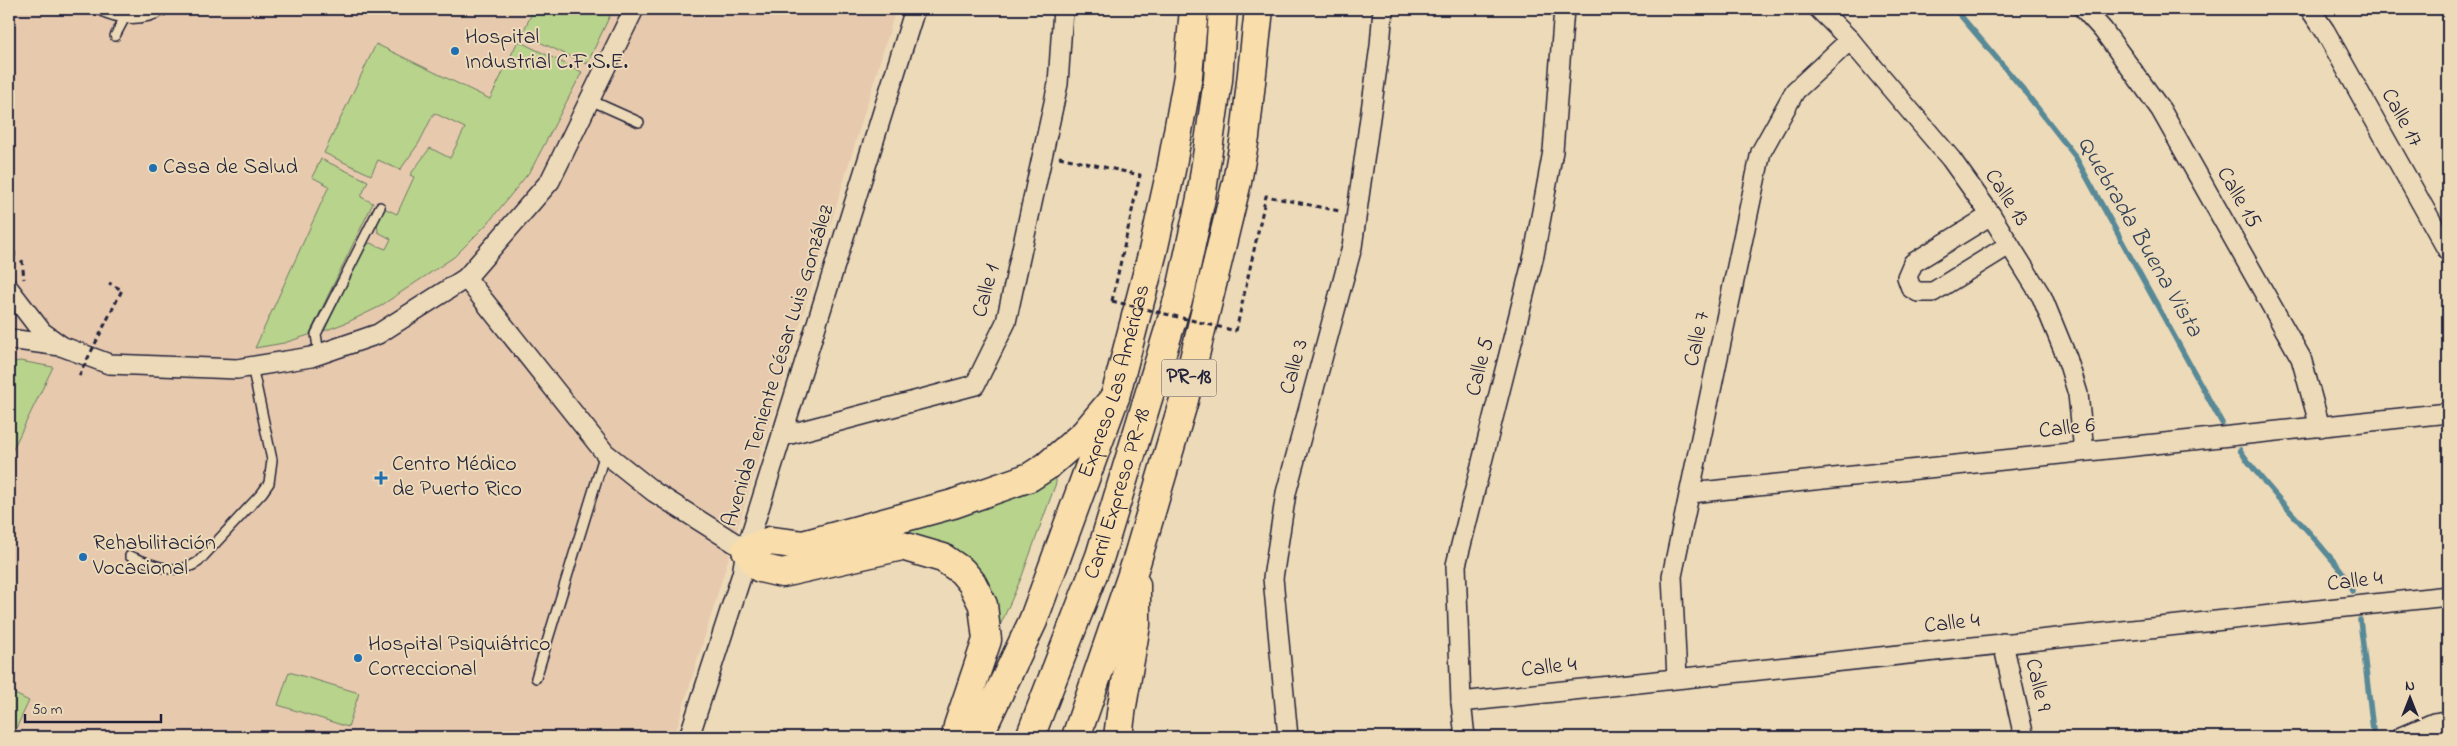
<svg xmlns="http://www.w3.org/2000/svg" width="2457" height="746" viewBox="0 0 2457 746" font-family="'Indie Flower',sans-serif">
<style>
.built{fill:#e7c9ae}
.green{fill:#b8d38b;stroke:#6d7a63}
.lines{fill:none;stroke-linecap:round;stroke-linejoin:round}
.stream{stroke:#588997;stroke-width:5.5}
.lane-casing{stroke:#22223b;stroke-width:12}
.street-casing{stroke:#22223b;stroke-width:22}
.highway-casing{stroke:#22223b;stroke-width:31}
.path{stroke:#22223b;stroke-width:3;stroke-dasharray:5 4;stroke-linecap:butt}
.lane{stroke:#eddab8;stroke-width:9}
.street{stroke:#eddab8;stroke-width:19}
.highway{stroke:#f9ddab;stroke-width:28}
.path-bridge{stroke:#22223b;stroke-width:3;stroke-dasharray:5 4;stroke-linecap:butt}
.poi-dot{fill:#1f6fb2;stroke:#eddab8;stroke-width:2}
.labels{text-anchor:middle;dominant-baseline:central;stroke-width:4;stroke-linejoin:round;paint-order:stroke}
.shield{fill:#eddab8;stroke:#5f5960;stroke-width:1}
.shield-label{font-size:21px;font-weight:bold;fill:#22223b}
.poi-label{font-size:22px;fill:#22223b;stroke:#eddab8;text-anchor:start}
.street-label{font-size:22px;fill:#22223b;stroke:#eddab8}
.water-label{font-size:24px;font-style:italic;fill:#34445a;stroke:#eddab8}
</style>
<rect width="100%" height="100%" fill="#eddab8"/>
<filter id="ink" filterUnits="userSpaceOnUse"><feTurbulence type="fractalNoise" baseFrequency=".02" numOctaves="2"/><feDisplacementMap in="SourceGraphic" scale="10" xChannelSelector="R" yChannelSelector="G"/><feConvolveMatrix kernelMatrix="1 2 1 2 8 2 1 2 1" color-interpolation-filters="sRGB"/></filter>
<g filter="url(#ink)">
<path class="built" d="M9,9H896L674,737H9Z"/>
<g class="green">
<path d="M534,9H613L587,64L522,34Z"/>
<path d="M518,41L582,72L531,170L488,223L454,257L379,307L348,322L324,331L365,246L370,243L386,249L391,239L378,232L377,223L384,208L397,214L414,177L410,175L430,148L450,158L465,128L434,113L419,143L400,170L378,160L371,175L324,153L376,44L490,99Z"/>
<path d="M321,159L368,181L361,197L373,203L309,335L284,343L255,348L329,186L312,177Z"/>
<path d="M20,361L53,367L9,457V363Z"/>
<path d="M1052,476L1056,478V483L1022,576L996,635C993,621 989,587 982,575C961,541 928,539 891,536Z"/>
<path d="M289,672L359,693L348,727L278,705Z"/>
<path d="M9,691L29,701L12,737H9Z"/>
</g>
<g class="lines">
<g class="stream">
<path d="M1955,9L2022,88L2075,156L2222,423"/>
<path d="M2240,450C2264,486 2296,516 2324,550C2334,562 2348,576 2352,591"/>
<path d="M2360,620L2373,730"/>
</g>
<defs>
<g id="lane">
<path d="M97,9C120,21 143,22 166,9"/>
<path d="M115,36L124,19"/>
<path d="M590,100L639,122"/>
<path d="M9,257L10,254"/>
<path d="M319,354L316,334L380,207"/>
<path d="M130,556C153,565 176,577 198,562L262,493L269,483L272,460L252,366"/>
<path d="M536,678L605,453"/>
</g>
<g id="street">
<path d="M1819,9L1850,40L1951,159L1991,215L2042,297L2067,358L2078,394L2084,451"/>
<path d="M2084,9L2103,30L2161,110L2301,358L2320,427"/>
<path d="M2310,9L2325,31L2448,251"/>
<path d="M1991,215L1913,263L1907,277L1911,288L1918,292H1933L2009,245"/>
<path d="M466,278L605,453L654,492L746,550"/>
<path d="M9,289L42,332L60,345"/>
<path d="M9,339L61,346L109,364L237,369L311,357L378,334L466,278L550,181L634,9"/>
<path d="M783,436L975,385L1006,322L1058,84L1063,9"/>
<path d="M1691,493L2448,413"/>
<path d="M2003,643L2024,737"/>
<path d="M1677,678L1672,576L1761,152L1795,91L1850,40"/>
<path d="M1461,702L2448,596"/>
<path d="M689,737L742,574L746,550L915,9"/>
<path d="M1288,737L1273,578L1286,493L1352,247L1380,46L1383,9"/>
<path d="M1465,737L1461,702L1456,565L1534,255L1553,151L1564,9"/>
<path d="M2401,737L2434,723L2448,721"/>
</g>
<g id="highway">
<path d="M956,737L958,726L987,640L983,605L972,583L962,571L943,558L902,546L782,573L760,568L746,550L770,541L803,545L953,504L1030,477L1047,466L1085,433L1115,397"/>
<path id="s1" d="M978,737L1033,621L1115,397L1153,251L1171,170L1188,76L1194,9"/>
<path id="s2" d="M1030,737L1100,556L1181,290L1201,198L1218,80L1223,9"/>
<path d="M1076,737L1136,563L1184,400L1237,182L1245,137L1259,9"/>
<path d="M1118,737L1122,706L1136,625V585"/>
</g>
</defs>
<use href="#lane" class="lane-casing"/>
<use href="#street" class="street-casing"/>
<use href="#highway" class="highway-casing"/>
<g class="path">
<path d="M1059,157L1140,175L1112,301"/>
<path d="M22,260L24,279"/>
<path d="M1236,331L1266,196L1339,211"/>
</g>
<use href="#lane" class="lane"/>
<use href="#street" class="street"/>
<use href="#highway" class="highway"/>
<g class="path-bridge">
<path d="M1112,301L1236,331"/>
<path d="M79,376L122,290L109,283"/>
</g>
</g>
</g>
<g class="poi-dot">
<circle cx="455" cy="51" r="5"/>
<circle cx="153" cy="168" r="5"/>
<path d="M378.5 470.5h5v5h5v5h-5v5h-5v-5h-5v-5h5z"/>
<circle cx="83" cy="557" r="5"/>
<circle cx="358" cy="658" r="5"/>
</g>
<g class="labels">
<rect class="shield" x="1161.5" y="359.5" width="55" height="37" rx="4"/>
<g class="shield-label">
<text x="1189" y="378">PR-18</text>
</g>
<g class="poi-label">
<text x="465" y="38">Hospital<tspan x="465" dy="25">Industrial C.F.S.E.</tspan></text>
<text x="163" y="168">Casa de Salud</text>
<text x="392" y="465">Centro Médico<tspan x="392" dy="25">de Puerto Rico</tspan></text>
<text x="93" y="544">Rehabilitación<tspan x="93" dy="25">Vocacional</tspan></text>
<text x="368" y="645">Hospital Psiquiátrico<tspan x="368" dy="25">Correccional</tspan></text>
</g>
<g class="street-label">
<text transform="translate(2401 118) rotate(61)">Calle 17</text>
<text transform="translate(2006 198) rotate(57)">Calle 13</text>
<text transform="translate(2238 198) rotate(60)">Calle 15</text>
<text transform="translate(987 291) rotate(-75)">Calle 1</text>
<text transform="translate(1698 339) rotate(-78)">Calle 7</text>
<text transform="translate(779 366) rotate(-73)">Avenida Teniente César Luis González</text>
<text transform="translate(1295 367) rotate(-75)">Calle 3</text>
<text transform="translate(1481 367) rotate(-76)">Calle 5</text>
<text stroke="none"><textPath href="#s1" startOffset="382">Expreso Las Américas</textPath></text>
<text transform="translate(2067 429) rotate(-6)">Calle 6</text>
<text stroke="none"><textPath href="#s2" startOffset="259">Carril Expreso PR-18</textPath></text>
<text transform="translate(2355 582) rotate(-6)">Calle 4</text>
<text transform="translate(1952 624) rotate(-6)">Calle 4</text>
<text transform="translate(1549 668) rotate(-6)">Calle 4</text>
<text transform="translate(2037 685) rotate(77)">Calle 9</text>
</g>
<g class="water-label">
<text transform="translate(2139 237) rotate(60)">Quebrada Buena Vista</text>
</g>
</g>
<rect width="2457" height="746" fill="none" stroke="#eddab8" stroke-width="30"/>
<rect x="15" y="15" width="2427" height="716" fill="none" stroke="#22223b" stroke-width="2" filter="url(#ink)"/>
<g transform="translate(2410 698)" stroke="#eddab8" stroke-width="4" paint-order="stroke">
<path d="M0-4L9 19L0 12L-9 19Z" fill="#22223b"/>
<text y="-8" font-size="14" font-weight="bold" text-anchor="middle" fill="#22223b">N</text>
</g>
<path d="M25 714v8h136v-8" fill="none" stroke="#22223b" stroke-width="2.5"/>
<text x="32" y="714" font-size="15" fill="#22223b" stroke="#eddab8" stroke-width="4" paint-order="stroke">50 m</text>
</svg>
